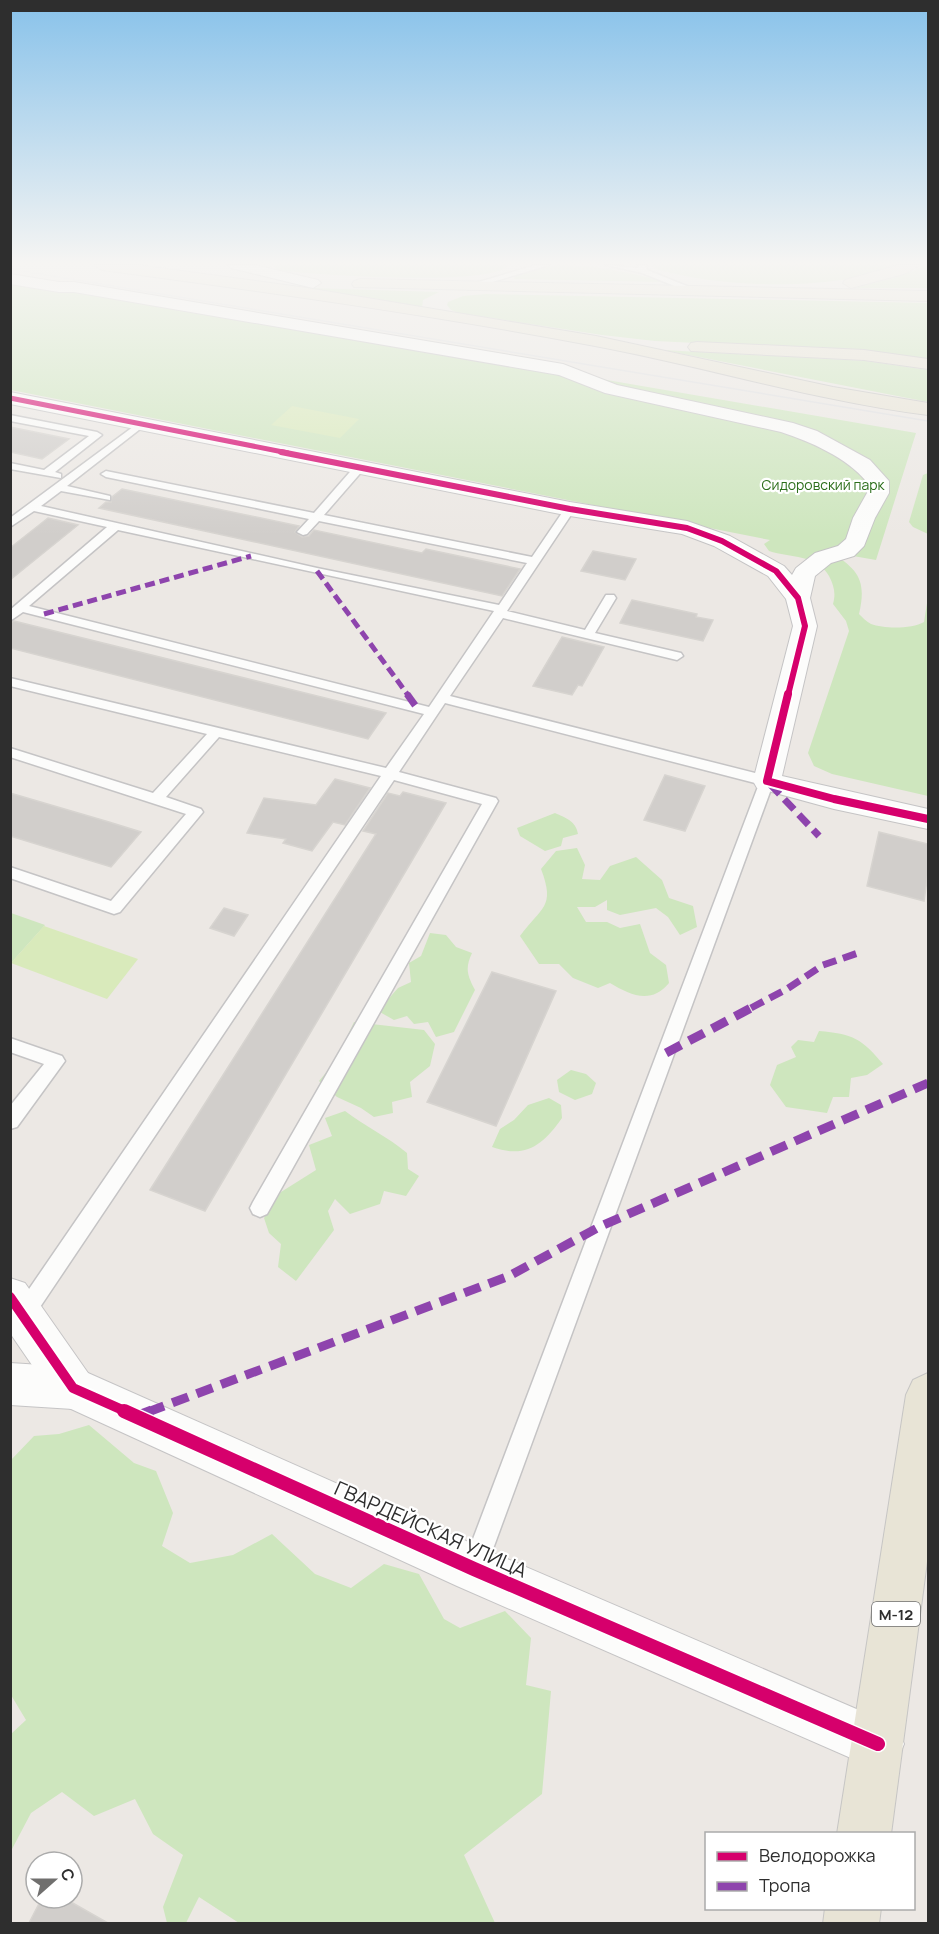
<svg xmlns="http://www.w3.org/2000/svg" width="939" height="1934" viewBox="0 0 939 1934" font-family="Manrope,sans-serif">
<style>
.green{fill:#cee6be}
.pitch{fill:#d9eabb}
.building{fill:#d1cecb;stroke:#d7d4d0;stroke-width:1.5}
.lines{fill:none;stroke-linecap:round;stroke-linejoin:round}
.service-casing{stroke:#c5c4c5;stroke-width:3}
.minor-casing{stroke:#c5c4c5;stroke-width:2}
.tertiary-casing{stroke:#c5c4c5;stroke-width:2}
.primary-casing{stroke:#c6c5c4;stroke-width:2}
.service{fill:#fcfcfb;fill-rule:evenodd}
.minor{fill:#fcfcfb;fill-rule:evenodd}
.tertiary{fill:#fcfcfb;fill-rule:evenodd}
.primary{fill:#e8e4d6;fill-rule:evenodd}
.tram{stroke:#dfdfe1;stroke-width:1.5}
.quiet-far3{stroke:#8e44ad;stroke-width:5;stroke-dasharray:10 5;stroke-linecap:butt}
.quiet-far2{stroke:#8e44ad;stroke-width:7;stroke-dasharray:14 7;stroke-linecap:butt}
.quiet-far1{stroke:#8e44ad;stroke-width:9;stroke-dasharray:17 9;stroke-linecap:butt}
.quiet{stroke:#8e44ad;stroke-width:11;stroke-dasharray:22 11;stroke-linecap:butt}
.cycleway-far4-casing{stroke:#fff;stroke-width:8}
.cycleway-far3-casing{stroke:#fff;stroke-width:9}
.cycleway-far2-casing{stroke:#fff;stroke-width:12}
.cycleway-far1-casing{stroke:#fff;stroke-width:14}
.cycleway-casing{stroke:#fff;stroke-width:17}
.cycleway-far4{stroke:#d6006c;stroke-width:5}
.cycleway-far3{stroke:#d6006c;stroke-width:6}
.cycleway-far2{stroke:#d6006c;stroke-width:8}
.cycleway-far1{stroke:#d6006c;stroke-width:10}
.cycleway{stroke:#d6006c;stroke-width:14}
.labels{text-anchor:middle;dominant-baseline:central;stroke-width:4.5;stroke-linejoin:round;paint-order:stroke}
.far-park-label{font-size:14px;fill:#2c6e1b;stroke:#fff}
.shield{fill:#fff;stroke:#6d6d6d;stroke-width:1.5}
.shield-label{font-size:15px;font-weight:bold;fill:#2e2e2e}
.near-street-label{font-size:20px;fill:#2e2e2e;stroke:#fff}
</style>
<rect width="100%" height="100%" fill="#ece8e4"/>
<g class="green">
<path d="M275,265H509C494,287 311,275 279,270L274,267Z"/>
<path d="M557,265C595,265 629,272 666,282L514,279L516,274Z"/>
<path d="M651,265H899C842,290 735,288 676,274C668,272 656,271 651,265Z"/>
<path d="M928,265V288H854L894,278Z"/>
<path d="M11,278L916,433L876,560L830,552C858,569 867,580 859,614C862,617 867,622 871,624C884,629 912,629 924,622L928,597V796L832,774L814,766L808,753L849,631L846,621L833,604C836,593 834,586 829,576C817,554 790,558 769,551L764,544L770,540L11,390Z"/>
<path d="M310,288L439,292L423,300L422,307Z"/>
<path d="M486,294L928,303V360L864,351L655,341L602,335L459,313L451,310L447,305L448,302L463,296Z"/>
<path d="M663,350L866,361L928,370V402Z"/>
<path d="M928,473V534L913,527L909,522L923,475Z"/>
<path d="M555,813C566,818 576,821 578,834L563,838L561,846L545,851L520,836L517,828Z"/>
<path d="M577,848L585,865L582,879L600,880L610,866L636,857L662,880L669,898L693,906L697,927L680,935L668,917L656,908L620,915L607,910V900L595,907H577L586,922H607L620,928L640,924L650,953L666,965L669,983C651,1005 630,995 610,983L598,988L573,978L559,964H539L520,936C541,907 556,908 541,869L556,851Z"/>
<path d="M11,913L45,925L11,963L10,913Z"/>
<path d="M430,933L446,935L456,947L472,953C465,968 467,975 475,990L454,1032L436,1037L428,1022L414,1024L407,1016L394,1020L378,1011L398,988L411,982L409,963L421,956Z"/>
<path d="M354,1022L424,1030L435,1044L430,1066L410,1082L412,1097L392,1102L393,1113L374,1117L361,1108L337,1097L319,1081L335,1062Z"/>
<path d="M819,1031C853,1034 861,1038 883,1064L867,1075L851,1078L849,1097H833L827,1113L786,1107L770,1085L777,1065L796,1057L791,1047L798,1040L814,1042Z"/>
<path d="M571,1070L586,1074L596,1083L592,1094L575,1100L559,1092L557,1080Z"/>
<path d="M549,1098L561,1105L562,1118C543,1145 526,1159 492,1147L500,1129L514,1120L528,1105Z"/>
<path d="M345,1111C365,1126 388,1137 407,1153L408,1169L419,1176L406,1196L384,1191L380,1204L350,1214L335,1199L328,1211L334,1230L296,1281L278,1267L281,1244L269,1233L264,1218L281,1192L316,1170L309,1145L332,1136L325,1118Z"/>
<path d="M89,1425L134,1463L156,1471L173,1513L162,1546L190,1563L233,1555L272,1534L315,1574L351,1588L384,1564L419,1574L444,1619L460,1628L505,1611L531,1638L526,1685L551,1691L542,1794L464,1855L495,1923H239L199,1897L186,1923H167L163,1907L183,1855L153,1834L135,1799L94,1816L62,1792L31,1813L11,1851V1734L26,1720L11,1695V1460L34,1436L59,1434Z"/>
</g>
<g class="pitch">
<path d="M292,406L359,419L340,438L271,425Z"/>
<path d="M44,926L138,959L107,999L11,963Z"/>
</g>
<g class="building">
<path d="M10,427L69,439L42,459L10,452Z"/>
<path d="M122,489L299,526L295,532L302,537L309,536L314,530L422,553L426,549L520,569L502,596L99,508L106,502H111L112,497Z"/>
<path d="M48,518L78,525L10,580V548Z"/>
<path d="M593,551L636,559L625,580L581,571Z"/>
<path d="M632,600L697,614L696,617L713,620L703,641L620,623Z"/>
<path d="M14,621L301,692L386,713L368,739L10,648V623Z"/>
<path d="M562,637L604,647L582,686L578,685L572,695L533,686Z"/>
<path d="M665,775L705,786L685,831L644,820Z"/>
<path d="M335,779L370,788L345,825L333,822L312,851L283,843L286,839L247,833L264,798L316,805Z"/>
<path d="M403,792L446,803L205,1211L150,1190L376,834L363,831L388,793L400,796Z"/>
<path d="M10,793L109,822L141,832L111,867L10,836Z"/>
<path d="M879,832L928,844V873L924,901L867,886Z"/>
<path d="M224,908L248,915L234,936L210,928Z"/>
<path d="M492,972L556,991L496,1126L427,1102Z"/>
<path d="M42,1898H64L108,1923H29Z"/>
</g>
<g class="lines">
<defs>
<g id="service">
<path d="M536,265H549L469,289L462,287Z"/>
<path d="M606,265L639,268L638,265H646L647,270L699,291L692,293L642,273Z"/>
<path d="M10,415L97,432L102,435L55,472L61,474V478L10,469V463L44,470L89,436L10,421Z"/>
<path d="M141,421L144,422V426L67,486L110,496V500L61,491L41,506L317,568L499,605L527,563L319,521L307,534L303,535L297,532L309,519L106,477L101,474L106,471L314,513L356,465H364V469L324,515L532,557L566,507H574L575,509L507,611L585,630L606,595H614L616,598L595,633L681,653L683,656L677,660L503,618L450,696L767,776L774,781L486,1568L482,1576L474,1580L466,1576L462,1568L759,784L445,703L399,772L496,798L498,801L267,1214L260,1217L253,1214L250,1208L253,1202L482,804L394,780L30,1322L23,1325L16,1322L13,1315L16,1308L381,776L219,737L166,797L201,809L203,812L120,912L114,914L10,878V867L111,901L186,814L10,757V748L153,793L207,734L10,686V678L386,768L424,714L23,612L10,621V610L107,527L34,511L10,527V518ZM118,530L494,611L429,707L29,606Z"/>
<path d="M10,1038L62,1056L65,1061L17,1127L10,1129V1106L44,1064L10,1052Z"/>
</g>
<g id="minor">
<path d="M228,265H255L318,280L321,283L313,288L231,268Z"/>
<path d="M10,1363L73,1367L88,1373L94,1388L88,1403L73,1409L10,1405Z"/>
</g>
<g id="tertiary">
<path d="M10,274L59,282H74L563,364L617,385L793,423L817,431L870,460L889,481V493L875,518L864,546L854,556L831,563L815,576L810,598L817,626L782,776L928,809V829L834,809L757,788L753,781L793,626L786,599L768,576L714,546L682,534L570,516L10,404V392L570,502L687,521L730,536L784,566L792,575L796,568L815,553L838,546L846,539L853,518L867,493V482C846,457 811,442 781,432L605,393L559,375L74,292H59L10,284Z"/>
<path d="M10,1278L25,1283L88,1373L491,1552L896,1726L904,1744L896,1762L878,1770L860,1762L457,1586L58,1403L10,1333Z"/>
</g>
<g id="primary">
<path d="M94,265H137L307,288L596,336L833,387L928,403V415C816,401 707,367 595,346C432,315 267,292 102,270Z"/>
<path d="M899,265H920L904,274L851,288L843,283L845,280Z"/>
<path d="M360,279L928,291V301L354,287L352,284L354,281Z"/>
<path d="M697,342L864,350L928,359V369L864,360L691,351L688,347L691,343Z"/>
<path d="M928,1373V1554L891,1834H837L906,1395L913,1380Z"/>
<path d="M825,1908H881L879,1924H823Z"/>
</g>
</defs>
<use href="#service" class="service-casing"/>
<use href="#minor" class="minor-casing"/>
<use href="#tertiary" class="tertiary-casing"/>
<use href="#primary" class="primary-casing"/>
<use href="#service" class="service"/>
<use href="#minor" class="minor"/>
<use href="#tertiary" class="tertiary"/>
<use href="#primary" class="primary"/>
<path class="tram" d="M10,269L928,421"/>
<g class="quiet-far3">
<path d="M317,571L408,695"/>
<path d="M44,614L251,556"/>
</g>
<g class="quiet-far2">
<path d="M407,694L417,708"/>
<path d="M770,784L819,836"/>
<path d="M751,1008L787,989L823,965L861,952"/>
</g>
<g class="quiet-far1">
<path d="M666,1053L753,1007"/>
<path d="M148,1412L509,1276L601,1226L928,1083"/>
</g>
<path class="quiet" d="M136,1417L152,1411"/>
<defs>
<path id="cycleway-far4" d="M10,398L288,453"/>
<path id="cycleway-far3" d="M281,452L570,509L687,528L722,541L776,571L798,598L805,626L788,695"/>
<path id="cycleway-far2" d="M788,694L767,781L834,799L928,819"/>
<path id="cycleway-far1" d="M10,1297L73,1388L127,1412"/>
<path id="cycleway" d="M124,1411L474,1569L878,1744"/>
</defs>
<use href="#cycleway-far4" class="cycleway-far4-casing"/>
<use href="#cycleway-far3" class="cycleway-far3-casing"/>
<use href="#cycleway-far2" class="cycleway-far2-casing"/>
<use href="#cycleway-far1" class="cycleway-far1-casing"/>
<use href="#cycleway" class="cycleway-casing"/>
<use href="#cycleway-far4" class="cycleway-far4"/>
<use href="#cycleway-far3" class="cycleway-far3"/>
<use href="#cycleway-far2" class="cycleway-far2"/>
<use href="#cycleway-far1" class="cycleway-far1"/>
<use href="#cycleway" class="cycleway"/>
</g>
<linearGradient id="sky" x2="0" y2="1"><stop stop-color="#88c2ea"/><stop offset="0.49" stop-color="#f6f5f3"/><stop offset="1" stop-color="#f6f5f3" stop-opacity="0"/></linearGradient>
<rect width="939" height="536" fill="url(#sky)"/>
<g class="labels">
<g class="far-park-label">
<text x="823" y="484">Сидоровский парк</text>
</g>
<rect class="shield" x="872" y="1602" width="48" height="24" rx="4.5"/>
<g class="shield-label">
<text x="896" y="1614">М-12</text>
</g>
<g class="near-street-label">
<text transform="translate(431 1529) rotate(24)">ГВАРДЕЙСКАЯ УЛИЦА</text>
</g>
</g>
<rect width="939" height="1934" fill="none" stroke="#2e2e2e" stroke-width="24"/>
<rect x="705" y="1832" width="210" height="78" fill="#ffffff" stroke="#ababab" stroke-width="1.5"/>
<rect x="717" y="1852" width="30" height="9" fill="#d6006c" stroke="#ababab" stroke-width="1.5"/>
<text x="759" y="1862" font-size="18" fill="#2e2e2e">Велодорожка</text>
<rect x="717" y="1882" width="30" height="9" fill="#8e44ad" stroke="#ababab" stroke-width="1.5"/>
<text x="759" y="1892" font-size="18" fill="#2e2e2e">Тропа</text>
<g transform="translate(54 1880) rotate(69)"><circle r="28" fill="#ffffff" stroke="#ababab" stroke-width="1.5"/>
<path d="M0-4.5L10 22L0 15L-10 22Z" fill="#706f6e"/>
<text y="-9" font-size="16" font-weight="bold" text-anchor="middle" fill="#2e2e2e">С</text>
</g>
</svg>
